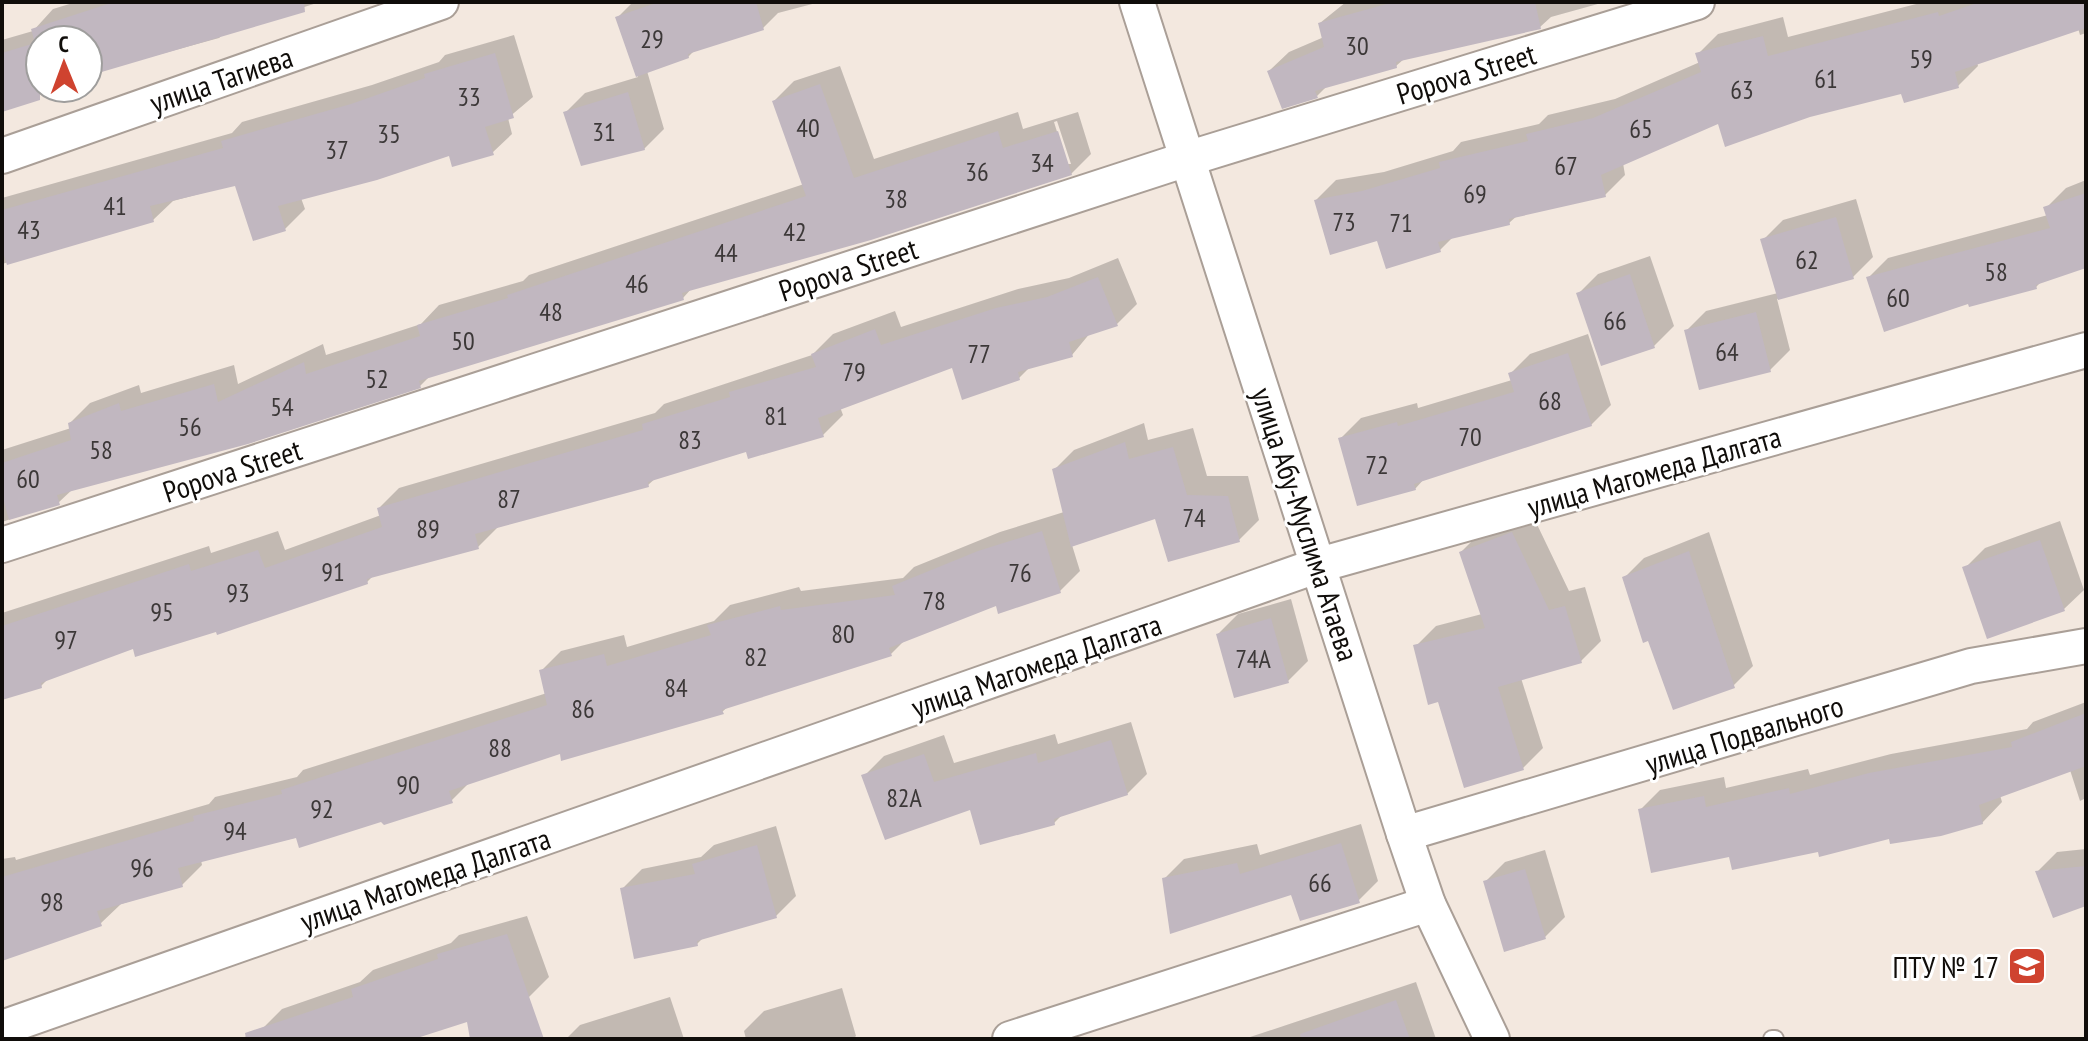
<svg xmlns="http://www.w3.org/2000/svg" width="2088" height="1041" viewBox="0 0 2088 1041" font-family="'PT Sans Narrow',sans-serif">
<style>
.shadow{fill:#0003;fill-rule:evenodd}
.building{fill:#c1b7c0}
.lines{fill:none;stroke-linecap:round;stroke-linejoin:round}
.service-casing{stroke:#aa9f97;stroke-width:20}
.minor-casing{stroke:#aa9f97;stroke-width:38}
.service{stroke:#fff;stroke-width:16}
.minor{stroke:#fff;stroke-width:34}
.labels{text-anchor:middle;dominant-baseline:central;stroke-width:6;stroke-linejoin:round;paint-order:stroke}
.number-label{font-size:26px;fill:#3c3838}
.street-label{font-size:30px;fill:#100d0a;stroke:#fff}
.poi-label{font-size:30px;fill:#100d0a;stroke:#fff;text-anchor:end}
</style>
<rect width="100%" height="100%" fill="#f3e8df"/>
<g class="shadow">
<path d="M76,2H320L226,32L219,38L88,74V40H40V88H46L2,110V40L33,31L53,9Z"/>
<path d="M633,2H820L778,13L763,28L696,49L688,57L647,71L664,129L644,149L565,113L585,93L638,77L617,18Z"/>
<path d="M1346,2H1605L1551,17L1540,27L1404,59L1396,66L1327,86L1317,96L1269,71L1289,52L1324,37L1320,23Z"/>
<path d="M1924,2H2086V33L2080,35L2078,28L1977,62L1978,66L1958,86L1903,91L1810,115L1719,122L1623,163L1625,175L1605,195L1518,215L1509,223L1454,236L1440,250L1379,238L1316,200L1336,180L1384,172L1453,151L1461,142L1539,124L1548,115L1615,99L1700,62L1698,54L1718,34L1783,17L1788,37Z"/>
<path d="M514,35L533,97L508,118L512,134L492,153L450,154L301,198L305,209L285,229L236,184L173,201L153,220L2,264V198L232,133L242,122L372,85L439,62L445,55Z"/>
<path d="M840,66L874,159L1018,112L1023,129L1078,112L1091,154L1071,174L692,288L683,298L430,376L420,386L74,488L58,503L2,522V450L71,428L70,423L90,403L139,385L141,393L234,365L238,384L323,344L326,355L421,324L439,305L523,281L529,275L804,184L774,101L794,81ZM1057,121L1071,164H1067L1054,122Z"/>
<path d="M2086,180V266L2042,281L2036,287L1970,302L1868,278L1888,258L2048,215L2046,208L2066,188Z"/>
<path d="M1856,199L1873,257L1853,277L1777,299L1790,350L1770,370L1686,331L1706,311L1778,293L1763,240L1783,220Z"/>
<path d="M1650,256L1674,326L1654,346L1578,294L1598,274Z"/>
<path d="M1118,258L1137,304L1117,324L1091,332L1072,355L1031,366L1019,378L953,366L840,407L843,415L823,435L748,449L657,477L648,485L498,527L478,547L373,576L367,582L217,629L134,647L49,678L41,686L2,698V613L209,546L211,553L278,531L285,550L381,515L379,508L399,488L655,413L664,404L812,355L833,334L895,311L901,327L1018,289L1069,278Z"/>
<path d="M1588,334L1611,405L1591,425L1425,478L1415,489L1341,438L1361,418L1417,403L1418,408L1512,380L1510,374L1530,354Z"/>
<path d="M1144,423L1148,440L1193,428L1207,476H1248L1259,520L1239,540L1156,516L1072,545L1080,571L1060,591L997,604L906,639L890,655L730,705L722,712L561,752L471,781L451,801L201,860L202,865L182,885L121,904L100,924L2,956V859L15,857L16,860L209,804L215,797L297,777L303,770L547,693L541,671L561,651L624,635L627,647L714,621L730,605L799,587L801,591L903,578L914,567L1000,532L1064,512L1054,470L1074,450Z"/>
<path d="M1532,514L1569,591L1585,587L1601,641L1581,661L1521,678L1543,748L1523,768L1439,700L1416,646L1436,626L1482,614L1461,552L1481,532Z"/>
<path d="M2060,521L2084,590L2064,609L1965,568L1985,548Z"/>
<path d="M1709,532L1753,666L1733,686L1624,578L1644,558Z"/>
<path d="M1291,599L1308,661L1288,681L1218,634L1238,614Z"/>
<path d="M2086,702V798L2080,801L2070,770L2000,795L2002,802L1982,823L1819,849L1730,855L1640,810L1660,790L1724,777L1726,788L1808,769L1810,775L1891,754L2027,729L2033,722Z"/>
<path d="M1131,722L1147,774L1127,794L1064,813L1054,823L971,807L864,776L884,756L944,735L954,763L1055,734L1058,744Z"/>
<path d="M1361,824L1378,881L1358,901L1164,879L1184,859L1257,844L1260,855Z"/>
<path d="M776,826L796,896L776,916L705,936L697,944L622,889L642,869L701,857L714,845Z"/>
<path d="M2086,849V904L2037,872L2057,852Z"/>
<path d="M1545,850L1565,917L1545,937L1485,882L1505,862Z"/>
<path d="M527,916L549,977L529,997L407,1039H235L263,1033L262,1029L282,1009L360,982L373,970L451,943L459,935Z"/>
<path d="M1416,982L1436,1039H1244Z"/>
<path d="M842,988L856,1036L853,1039H746L744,1031L764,1011Z"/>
<path d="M670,997L684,1039H566L580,1025Z"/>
</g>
<g class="building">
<path d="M114,2H304L305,12L88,76V40H40V88H52L40,92V100L2,112V53L35,43L31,29Z"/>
<path d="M659,2H756L764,30L688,54L689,58L636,77L615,17Z"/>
<path d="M1394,2H1535L1541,29L1396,62L1397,68L1315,91L1318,98L1282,109L1267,71L1324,47L1318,23Z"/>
<path d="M1980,2H2086V28L1955,72L1959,88L1904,103L1901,94L1810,117L1725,147L1718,124L1601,175L1606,197L1509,219L1510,225L1438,242L1441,252L1386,269L1377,241L1330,255L1314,200L1362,191L1440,168L1439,162L1528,141L1526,134L1593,118L1701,72L1695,53L1763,36L1768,56L1938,12L1939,16Z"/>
<path d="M495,53L514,118L485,127L494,155L452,167L449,156L377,180L278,206L286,231L253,241L235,186L150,206L154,222L7,265L2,248V210L223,148L221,141L351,104L425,78L424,74Z"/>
<path d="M820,84L854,178L998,131L1003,148L1058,131L1072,175L871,240L682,293L684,300L419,381L421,388L248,444L57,495L60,505L9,520L2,494V463L71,440L68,423L119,403L121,411L214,384L218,402L304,362L306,374L420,336L417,325L508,298L507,295L806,196L772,101Z"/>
<path d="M628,92L645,150L581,166L563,112Z"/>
<path d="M2086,193V268L2036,285L2037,289L1969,307L1968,304L1884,332L1866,277L2050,228L2043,207Z"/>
<path d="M1836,217L1854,279L1778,300L1760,239Z"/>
<path d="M1630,274L1655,348L1601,366L1576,293Z"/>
<path d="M1098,277L1118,326L1069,342L1073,357L1018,372L1020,380L962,400L952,368L818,418L824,437L748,459L746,452L648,482L649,487L475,534L479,549L367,579L368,584L217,635L216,632L135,657L133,649L41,683L42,688L2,700V626L189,564L191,571L258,550L265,568L382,527L377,508L643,430L642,424L730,397L729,392L816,367L811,354L875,329L881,345L996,308L1047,297Z"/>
<path d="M1756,312L1771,372L1699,390L1684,330Z"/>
<path d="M1568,353L1592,426L1414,484L1416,490L1357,506L1338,438L1397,422L1398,426L1514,392L1508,373Z"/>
<path d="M1125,442L1129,459L1173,447L1187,495L1228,496L1240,542L1168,562L1155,519L1071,547L1052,469Z"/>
<path d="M1042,531L1061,593L998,614L996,606L889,648L892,656L722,710L724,714L561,761L560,754L449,791L453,803L384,825L381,822L299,848L296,838L178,868L183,887L97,911L102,926L2,961V877L194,821L193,816L282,794L281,790L547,705L539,670L604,654L607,666L711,635L707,625L780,606L781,610L895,595L892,586L978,551Z"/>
<path d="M1512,532L1549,610L1565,606L1582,663L1498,687L1524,770L1464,788L1438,702L1428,705L1413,645L1485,628L1459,552Z"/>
<path d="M2040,540L2065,611L1987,639L1962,567Z"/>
<path d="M1689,551L1735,688L1673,710L1648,641L1643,643L1622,577Z"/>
<path d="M1271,618L1289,683L1234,698L1216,634Z"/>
<path d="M2086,713V766L1979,805L1983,824L1941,836L1890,844L1889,839L1819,857L1818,852L1732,870L1729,857L1651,873L1638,809L1704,796L1706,807L1789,788L1790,794L1869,773L2012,747L2011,742Z"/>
<path d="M1111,740L1128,795L1054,819L1055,825L980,845L970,810L885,840L861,775L924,754L934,782L1036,753L1038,763Z"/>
<path d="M1341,843L1360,903L1300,921L1291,895L1170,934L1162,878L1237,863L1240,874Z"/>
<path d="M757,845L777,918L697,941L698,946L634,959L620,888L695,874L692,864Z"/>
<path d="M2086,866V906L2053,918L2035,871Z"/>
<path d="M1525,869L1546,939L1504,952L1483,881Z"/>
<path d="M507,934L544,1039H470L467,1022L414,1039H246L245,1033L353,997L351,989L438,959L437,954Z"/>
<path d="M1396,1000L1410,1039H1301L1300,1034Z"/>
</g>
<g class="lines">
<defs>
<path id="service" d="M1772,1039H1775"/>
<g id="minor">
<path d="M1137,2L1404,834L1428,904L1492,1039"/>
<path d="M2,156L441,2"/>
<path d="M2,545L1190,158L1697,2"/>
<path d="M1404,834L1971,666L2086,646"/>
<path d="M2,1028L1319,565L2086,350"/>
<path d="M1010,1039L1428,904"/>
</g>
</defs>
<use href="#service" class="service-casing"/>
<use href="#minor" class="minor-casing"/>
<use href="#service" class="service"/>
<use href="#minor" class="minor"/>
</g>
<defs>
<symbol id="university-square" viewBox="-11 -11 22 22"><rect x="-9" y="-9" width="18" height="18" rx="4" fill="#cf432f" stroke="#fff"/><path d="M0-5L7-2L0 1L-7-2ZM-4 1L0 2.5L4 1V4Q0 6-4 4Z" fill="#fff"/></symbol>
</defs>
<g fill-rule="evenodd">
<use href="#university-square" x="2005" y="944" width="44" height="44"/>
</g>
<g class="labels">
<g class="number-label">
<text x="652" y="38">29</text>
<text x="1357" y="45">30</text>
<text x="1921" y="58">59</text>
<text x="1826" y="78">61</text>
<text x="1742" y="89">63</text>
<text x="469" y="96">33</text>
<text x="808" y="127">40</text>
<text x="1641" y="128">65</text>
<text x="604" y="131">31</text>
<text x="389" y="133">35</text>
<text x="337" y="149">37</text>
<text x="1042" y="162">34</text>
<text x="1566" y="165">67</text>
<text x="977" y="171">36</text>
<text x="1475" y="193">69</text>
<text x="896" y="198">38</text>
<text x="115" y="205">41</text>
<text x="1344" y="221">73</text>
<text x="1401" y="222">71</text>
<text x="29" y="229">43</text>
<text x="795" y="231">42</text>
<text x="726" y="252">44</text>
<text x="1807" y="259">62</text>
<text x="1996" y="271">58</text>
<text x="637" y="283">46</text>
<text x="1898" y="297">60</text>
<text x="551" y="311">48</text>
<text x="1615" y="320">66</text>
<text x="463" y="340">50</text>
<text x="1727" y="351">64</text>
<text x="979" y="353">77</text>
<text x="854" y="371">79</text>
<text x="377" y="378">52</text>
<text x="1550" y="400">68</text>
<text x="282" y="406">54</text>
<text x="776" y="415">81</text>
<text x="190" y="426">56</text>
<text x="1470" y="436">70</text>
<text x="690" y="439">83</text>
<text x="101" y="449">58</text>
<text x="1377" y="464">72</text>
<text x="28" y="478">60</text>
<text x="509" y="498">87</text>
<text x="1194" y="517">74</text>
<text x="428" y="528">89</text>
<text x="333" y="571">91</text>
<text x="1020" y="572">76</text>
<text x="238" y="592">93</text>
<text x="934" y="600">78</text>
<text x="162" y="611">95</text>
<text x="843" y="633">80</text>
<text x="66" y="639">97</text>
<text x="756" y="656">82</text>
<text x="1253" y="658">74А</text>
<text x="676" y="687">84</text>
<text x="583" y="708">86</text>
<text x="500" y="747">88</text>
<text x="408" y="784">90</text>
<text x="904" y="797">82А</text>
<text x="322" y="808">92</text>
<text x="235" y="830">94</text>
<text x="142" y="867">96</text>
<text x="1320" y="882">66</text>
<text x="52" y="901">98</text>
</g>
<g class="street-label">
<text transform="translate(1466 73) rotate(-17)">Popova Street</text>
<text transform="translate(221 79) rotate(-19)">улица Тагиева</text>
<text transform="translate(848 269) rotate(-18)">Popova Street</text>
<text transform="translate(232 470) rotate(-18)">Popova Street</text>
<text transform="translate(1654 471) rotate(-16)">улица Магомеда Далгата</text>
<text transform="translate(1306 524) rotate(72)">улица Абу-Муслима Атаева</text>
<text transform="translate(1036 665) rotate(-19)">улица Магомеда Далгата</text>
<text transform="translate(1744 734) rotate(-17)">улица Подвального</text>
<text transform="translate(425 879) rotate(-19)">улица Магомеда Далгата</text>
</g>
<g class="poi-label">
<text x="1999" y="966">ПТУ № 17</text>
</g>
</g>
<rect width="2088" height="1041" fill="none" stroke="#100d0a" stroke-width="8"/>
<g transform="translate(64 64) rotate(359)"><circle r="38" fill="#ffffff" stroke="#9f9e9d" stroke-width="2"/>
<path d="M0-6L14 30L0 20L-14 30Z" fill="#cf432f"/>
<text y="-12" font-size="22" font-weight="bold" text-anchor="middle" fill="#100d0a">С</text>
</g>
</svg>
